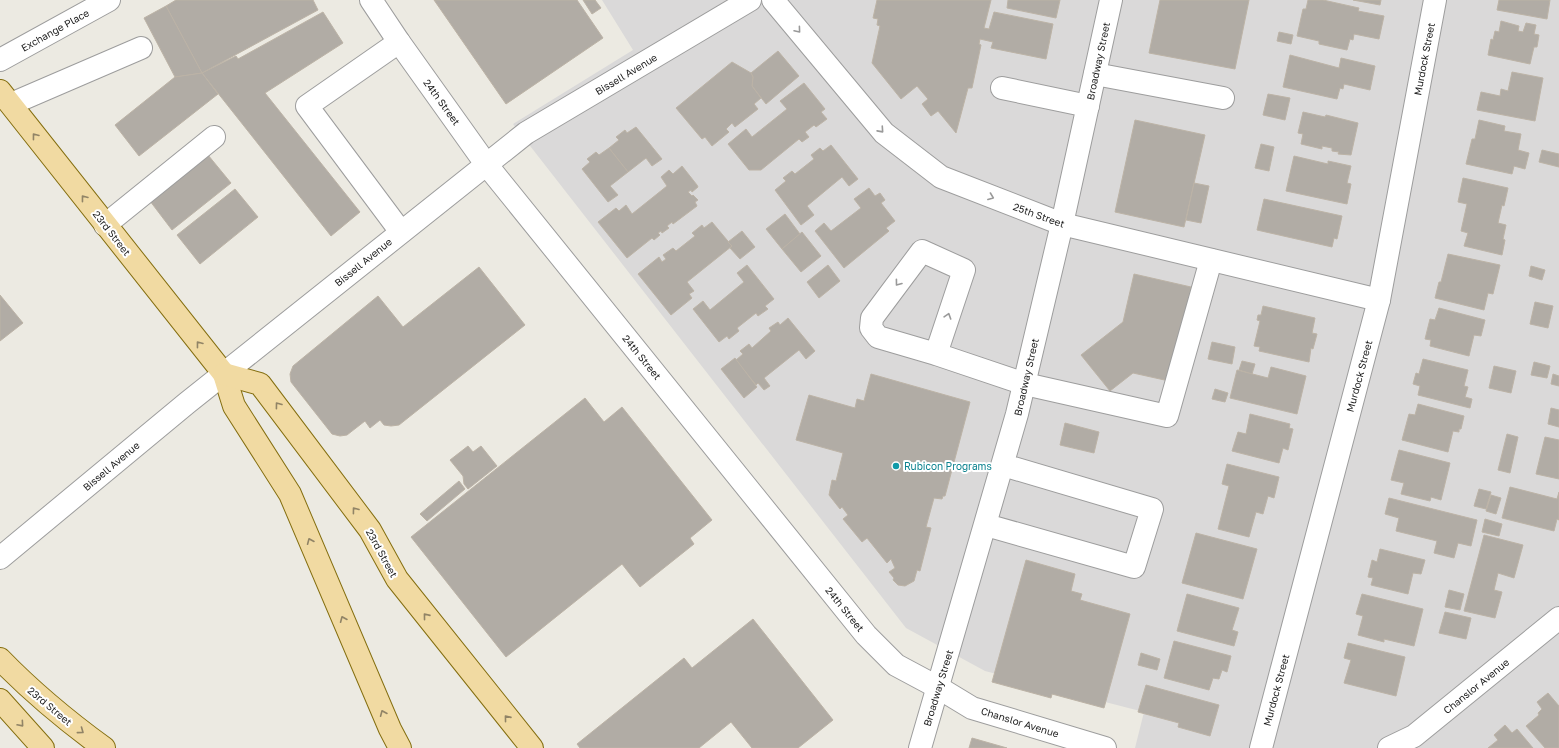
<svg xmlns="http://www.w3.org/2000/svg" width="1559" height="748" viewBox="0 0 1559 748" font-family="'Golos Text',sans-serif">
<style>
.residential{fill:#dad9d9}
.building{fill:#b1aca5;stroke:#bcb3a6}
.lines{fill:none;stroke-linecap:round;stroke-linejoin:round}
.minor-casing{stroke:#9d9d9d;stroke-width:24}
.major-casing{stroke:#846e0f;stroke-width:24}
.minor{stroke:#fff;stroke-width:22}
.major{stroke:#f1daa2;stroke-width:22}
.oneway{stroke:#999}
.oneway2{stroke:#918466}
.culture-dot{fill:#0f9aa8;stroke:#fff;stroke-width:1.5}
.labels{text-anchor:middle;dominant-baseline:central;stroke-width:4;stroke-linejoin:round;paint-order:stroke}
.street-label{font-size:10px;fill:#1c1c1c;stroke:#fff}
.culture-label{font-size:10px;fill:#0d838f;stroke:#fff;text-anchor:start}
</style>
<rect width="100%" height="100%" fill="#eceae2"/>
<path class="residential" d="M602,0H1559V748H1135L1144,712L985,671L906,628L513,124L633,50Z"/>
<g class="building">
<path d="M176,0H313L318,10L202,73L166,6Z"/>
<path d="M434,0H577L603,38L506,104Z"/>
<path d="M583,0H595L601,8L592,14Z"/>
<path d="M877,0H991L984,28L989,29L994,12L1053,24L1046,59L991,48L993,42L980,39L979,44L981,45L972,88H968L956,133L938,111L931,116L922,104L928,99L917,86L901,99L872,63L880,26L877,25L878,19L873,18Z"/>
<path d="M1008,0H1060L1056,18L1007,8Z"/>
<path d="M1160,0H1249L1235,69L1149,53Z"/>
<path d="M1308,0H1323L1359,8L1358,11L1384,16L1379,39L1354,34L1353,40L1350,39L1347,50L1319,44V41L1297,36L1303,9H1306Z"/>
<path d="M1353,0H1381L1380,5Z"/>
<path d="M1499,0H1550L1547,19L1497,10Z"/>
<path d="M166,6L202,73L175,77L144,18Z"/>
<path d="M323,12L343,43L265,93L360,212L331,236L202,73L236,56L238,59Z"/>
<path d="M1501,21L1519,26L1518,31L1523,32L1526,23L1536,25L1534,34L1539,35L1537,47H1534L1530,64L1488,55L1491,39L1493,40L1495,31L1499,32Z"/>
<path d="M1279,32L1293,35L1291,44L1277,41Z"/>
<path d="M778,51L799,76L766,104L752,86L753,77L751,73Z"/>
<path d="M1290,55L1339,68L1341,58L1375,66L1370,90L1344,84L1343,89L1340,88L1337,99L1283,87Z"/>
<path d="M732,62L751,73L753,77L752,86L761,98L754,104L758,109L735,127L732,123L726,129L729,132L712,146L705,137L702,139L676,108Z"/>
<path d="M1512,72L1543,78L1535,121L1477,110L1481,92L1500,96L1501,89L1508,91Z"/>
<path d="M202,73L218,94L139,156L115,125L175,77Z"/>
<path d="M804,83L825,109L821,112L827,119L816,127L814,125L805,132L809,137L802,142L799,139L761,170H749L728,144L746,129L752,137L787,109L780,101Z"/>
<path d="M1268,94L1290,98L1285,120L1263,115Z"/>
<path d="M1303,112L1325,117L1326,115L1358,123L1351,155L1338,154L1339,152L1332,151V148L1322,146V149L1301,144L1303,134L1298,133Z"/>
<path d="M1135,120L1205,135L1184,227L1115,212Z"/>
<path d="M1479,120L1505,126L1504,131L1521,134L1518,150L1529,153L1525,169L1514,166L1512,174L1466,164L1472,139H1475Z"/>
<path d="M636,127L662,159L652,166L646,158L628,172L609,148L619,140L616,137L625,130L627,133Z"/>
<path d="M1261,144L1274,147L1269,171L1255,168Z"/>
<path d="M831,145L858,179L849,186L842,177L807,206L814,215L801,225L775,190L786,181L783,178L792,171L795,174L814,159L811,155L820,148L823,151Z"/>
<path d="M609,148L628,172L610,186L618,195L608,202L582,169L590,162L587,159L596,152L599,155Z"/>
<path d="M1542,150L1559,154V167L1539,162Z"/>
<path d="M208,155L231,183L172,230L150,201Z"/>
<path d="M1294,156L1328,164V161L1351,166L1347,183L1351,184L1347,204L1286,191Z"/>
<path d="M682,166L697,185L698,187L692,192L691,190L688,192L692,196L693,195L698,200L695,202L697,206L673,224L672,222L667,226L669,228L662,233L661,231L658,233L660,235L654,240L652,238L627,258L598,222L616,208L619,211L626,205L632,214L667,186L661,177L669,170L673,174Z"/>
<path d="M1463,178L1508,188L1504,206L1502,205L1498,223L1506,225L1503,239L1505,240L1502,255L1464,246L1468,233L1461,231L1467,204L1458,202Z"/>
<path d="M1194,183L1209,186L1201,223L1186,220Z"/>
<path d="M869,188L875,196L880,193L885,200L881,203L895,221L886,228L889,231L844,268L815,231L824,223L831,231L861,208L854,199Z"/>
<path d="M235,189L258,217L200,264L177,235Z"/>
<path d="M1264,199L1342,216L1337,239L1334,238L1332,247L1257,230Z"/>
<path d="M785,214L800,234L782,249L766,229Z"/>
<path d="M712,222L732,246L687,282L694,291L689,294L692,298L671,315L638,274L659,257L662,262L666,259L663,255L673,248L676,251L695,236L692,233L702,225L704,228Z"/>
<path d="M742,231L755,247L740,259L730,248L732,246L728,242Z"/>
<path d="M802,232L821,256L801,272L782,249Z"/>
<path d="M1448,254L1500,265L1493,294L1488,293L1484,310L1435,298L1439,282H1441Z"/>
<path d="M747,265L774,299L765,306L768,309L758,316L756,313L737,328L739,331L729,339L727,336L719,342L693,309L703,301L710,310L744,282L737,273Z"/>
<path d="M828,265L840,281L819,298L807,282Z"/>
<path d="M1531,266L1545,270L1542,280L1529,276Z"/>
<path d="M479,267L525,325L399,425L391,426L384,425L380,420L370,428L365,421L347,435L340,436L332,434L291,382L290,374L293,366L378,296L403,327Z"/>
<path d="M1134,274L1191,287L1169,381L1133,373L1110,391L1081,355L1123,322Z"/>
<path d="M0,295L23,323L0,341Z"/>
<path d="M1535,302L1553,306L1548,328L1530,324Z"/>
<path d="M1263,306L1315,318L1312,333L1317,334L1313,349L1311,348L1309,362L1259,351L1260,347L1254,346L1260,321L1257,320L1258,315H1261Z"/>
<path d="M1439,308L1485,320L1481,336L1474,335L1469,356L1430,346L1431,340L1425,339L1430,319L1435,320Z"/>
<path d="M788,318L815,351L806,359L799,350L764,378L770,386L764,390L758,383L756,385L736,360L743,354L740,351L749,344L752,348L771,331L769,328L778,322L780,325Z"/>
<path d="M1212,342L1235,347L1232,364L1208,359Z"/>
<path d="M735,358L757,387L744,398L721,369Z"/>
<path d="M1423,359L1468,370L1464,386L1468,387L1465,397L1472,399L1470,408L1418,395L1420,386L1413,384L1416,373L1419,374Z"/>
<path d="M1242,361L1255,364L1252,374L1239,370Z"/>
<path d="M1534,362L1550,366L1547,378L1531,375Z"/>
<path d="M1494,366L1516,371L1511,393L1489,388Z"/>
<path d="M1271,367L1306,376L1297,414L1230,398L1237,370L1268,378Z"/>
<path d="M871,374L970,402L945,496H943L942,499L934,498L926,527L931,528L920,571L917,570L914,581L905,586L898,585L893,580L894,578L889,572L895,568L891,559L887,563L867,538L862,542L843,519L848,515L842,507L840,509L829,495L832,480L836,481L843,453L796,440L809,395L855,408L857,399L864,401Z"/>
<path d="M1553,374L1559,376V386L1551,384Z"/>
<path d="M1215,389L1228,393L1225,402L1212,399Z"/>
<path d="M585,398L604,422L622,407L712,520L690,538L694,544L640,587L622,564L506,657L411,537Z"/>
<path d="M1418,404L1464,416L1461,429H1459V432L1453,431L1448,452L1402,440L1409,414L1415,415Z"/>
<path d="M1551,408L1559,410V427L1548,424Z"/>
<path d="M1250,414L1290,424L1289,428L1293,429L1288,450L1283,448L1279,463L1232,451L1238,432L1246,434Z"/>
<path d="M1065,423L1099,432L1094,453L1060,445Z"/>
<path d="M1507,434L1518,437L1510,473L1498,470Z"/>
<path d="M1545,437L1559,440V479L1536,474Z"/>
<path d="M468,446L473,452L481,446L497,466L468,489L464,484L463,476L450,460Z"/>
<path d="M1399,450L1450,463L1441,500L1431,497L1430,501L1401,494L1404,483L1391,480Z"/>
<path d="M1227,464L1279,477L1274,498L1268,496L1263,514L1256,512L1249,537L1218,529L1229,486L1222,484Z"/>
<path d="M459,481L465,489L427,521L420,514Z"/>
<path d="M1510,487L1557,499L1559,492V520L1557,519L1554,531L1502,518Z"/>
<path d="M1479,489L1491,492L1486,509L1474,506Z"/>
<path d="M1491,495L1501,498L1496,514L1486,511Z"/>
<path d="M1389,498L1477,520L1471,546L1458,543L1454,558L1434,553L1437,541L1396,531L1399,518L1385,514Z"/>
<path d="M1485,519L1502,524L1499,536L1482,532Z"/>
<path d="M1196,533L1257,549L1243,599L1182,583Z"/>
<path d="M1484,535L1523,545L1514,578L1498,573L1494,590L1502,592L1495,618L1464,611Z"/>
<path d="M1380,549L1425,560L1421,574L1413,573L1408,594L1371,585L1373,578L1368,577L1372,560L1377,562Z"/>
<path d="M1026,560L1075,574L1071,591L1082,594L1080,600L1130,614L1104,708L1052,694L1051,698L992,682Z"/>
<path d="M1449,590L1464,594L1460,610L1445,607Z"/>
<path d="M1187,594L1239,608L1232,630L1238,632L1234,646L1177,631Z"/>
<path d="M1362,594L1423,609L1414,646L1384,639V642L1358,635L1363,616L1356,614Z"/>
<path d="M1445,612L1471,618L1466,639L1439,633Z"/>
<path d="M753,619L833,720L798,748H752L731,722L699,748H580L577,744L684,658L692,668Z"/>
<path d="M1174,641L1231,656L1227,672L1222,670L1219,679L1213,678L1209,690L1164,678Z"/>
<path d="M1348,643L1405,657L1396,696L1344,683L1351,660L1344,658Z"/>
<path d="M1141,653L1160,659L1157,670L1138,665Z"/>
<path d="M1146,685L1219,705L1210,736L1178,727L1179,723L1138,712Z"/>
<path d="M1548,693L1559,706V748H1545L1526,726L1539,715L1538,713L1542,709L1537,702Z"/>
<path d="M1505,725L1512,733L1517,729L1533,748H1488L1498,740L1494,735Z"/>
<path d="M972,738L1007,748H969Z"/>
</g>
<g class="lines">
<defs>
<g id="minor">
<path d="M371,0L399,42L486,164L866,635L896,665L939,688L972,708L1105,748"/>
<path d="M773,0L884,133L941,177L1062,224L1379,300"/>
<path d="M399,42L307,106L401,232"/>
<path d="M0,60L109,0"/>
<path d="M1095,74L1223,98"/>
<path d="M1002,88L1088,106"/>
<path d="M11,104L141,48"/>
<path d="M105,225L214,137"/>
<path d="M936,354L964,270L922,251L872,318L871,328L878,337L936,354L1025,384L1167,416L1211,260"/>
<path d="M986,525L1134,567L1152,509L1003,465"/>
<path d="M0,558L187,403L526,133L750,0"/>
<path d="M920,748L1017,414L1062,224L1111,0"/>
<path d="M1261,748L1379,300L1435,0"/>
<path d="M1389,748L1414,736L1559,618"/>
</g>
<g id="major">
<path d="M0,91L224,374L234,406L290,494L390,729L400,748"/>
<path d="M224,374L260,384L370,530L397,579L532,748"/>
<path d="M0,659C32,692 67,721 104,748"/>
<path d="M0,700L43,748"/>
</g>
</defs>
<use href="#minor" class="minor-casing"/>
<use href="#major" class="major-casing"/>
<use href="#minor" class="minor"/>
<use href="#major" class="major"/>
</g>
<defs><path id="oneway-chevron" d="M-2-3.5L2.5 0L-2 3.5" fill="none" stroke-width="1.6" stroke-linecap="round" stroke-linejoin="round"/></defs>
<g class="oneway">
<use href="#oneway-chevron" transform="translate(798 30) rotate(50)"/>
<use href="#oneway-chevron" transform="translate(881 130) rotate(48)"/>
<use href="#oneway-chevron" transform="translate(991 197) rotate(21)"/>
<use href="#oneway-chevron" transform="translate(898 283) rotate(127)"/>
<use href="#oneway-chevron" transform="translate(948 316) rotate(-72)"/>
</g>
<g class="oneway2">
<use href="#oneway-chevron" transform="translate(35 136) rotate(-128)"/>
<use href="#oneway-chevron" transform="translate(84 198) rotate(-128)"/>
<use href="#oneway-chevron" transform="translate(199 344) rotate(-128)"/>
<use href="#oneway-chevron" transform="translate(278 405) rotate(-127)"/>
<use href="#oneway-chevron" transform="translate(355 510) rotate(-127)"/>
<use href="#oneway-chevron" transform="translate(310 541) rotate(-113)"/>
<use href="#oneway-chevron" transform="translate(426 616) rotate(-129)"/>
<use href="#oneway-chevron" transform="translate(343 619) rotate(-113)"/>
<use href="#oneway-chevron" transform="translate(383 713) rotate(-113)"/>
<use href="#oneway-chevron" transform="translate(507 718) rotate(-129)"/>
<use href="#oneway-chevron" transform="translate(21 724) rotate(49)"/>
<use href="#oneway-chevron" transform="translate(81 731) rotate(36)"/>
</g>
<circle class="culture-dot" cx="896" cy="466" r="4"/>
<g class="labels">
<g class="street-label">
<text transform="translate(55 30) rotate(-29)">Exchange Place</text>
<text transform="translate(1424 59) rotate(-79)">Murdock Street</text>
<text transform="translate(1098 61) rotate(-78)">Broadway Street</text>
<text transform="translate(626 74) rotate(-31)">Bissell Avenue</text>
<text transform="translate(442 102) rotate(54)">24th Street</text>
<text transform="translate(1039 215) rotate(20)">25th Street</text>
<text transform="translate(112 233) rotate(52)">23rd Street</text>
<text transform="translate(363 262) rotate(-39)">Bissell Avenue</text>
<text transform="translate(642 357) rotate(51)">24th Street</text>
<text transform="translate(1359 376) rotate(-75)">Murdock Street</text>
<text transform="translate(1026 377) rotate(-77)">Broadway Street</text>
<text transform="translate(111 466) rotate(-40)">Bissell Avenue</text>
<text transform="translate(382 553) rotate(61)">23rd Street</text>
<text transform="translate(845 609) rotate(51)">24th Street</text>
<text transform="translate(1476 686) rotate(-39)">Chanslor Avenue</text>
<text transform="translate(938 688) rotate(-73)">Broadway Street</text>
<text transform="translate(1276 690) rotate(-75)">Murdock Street</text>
<text transform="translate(50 706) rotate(40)">23rd Street</text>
<text transform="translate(1020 722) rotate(17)">Chanslor Avenue</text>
</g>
<g class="culture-label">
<text x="904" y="466">Rubicon Programs</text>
</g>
</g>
</svg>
